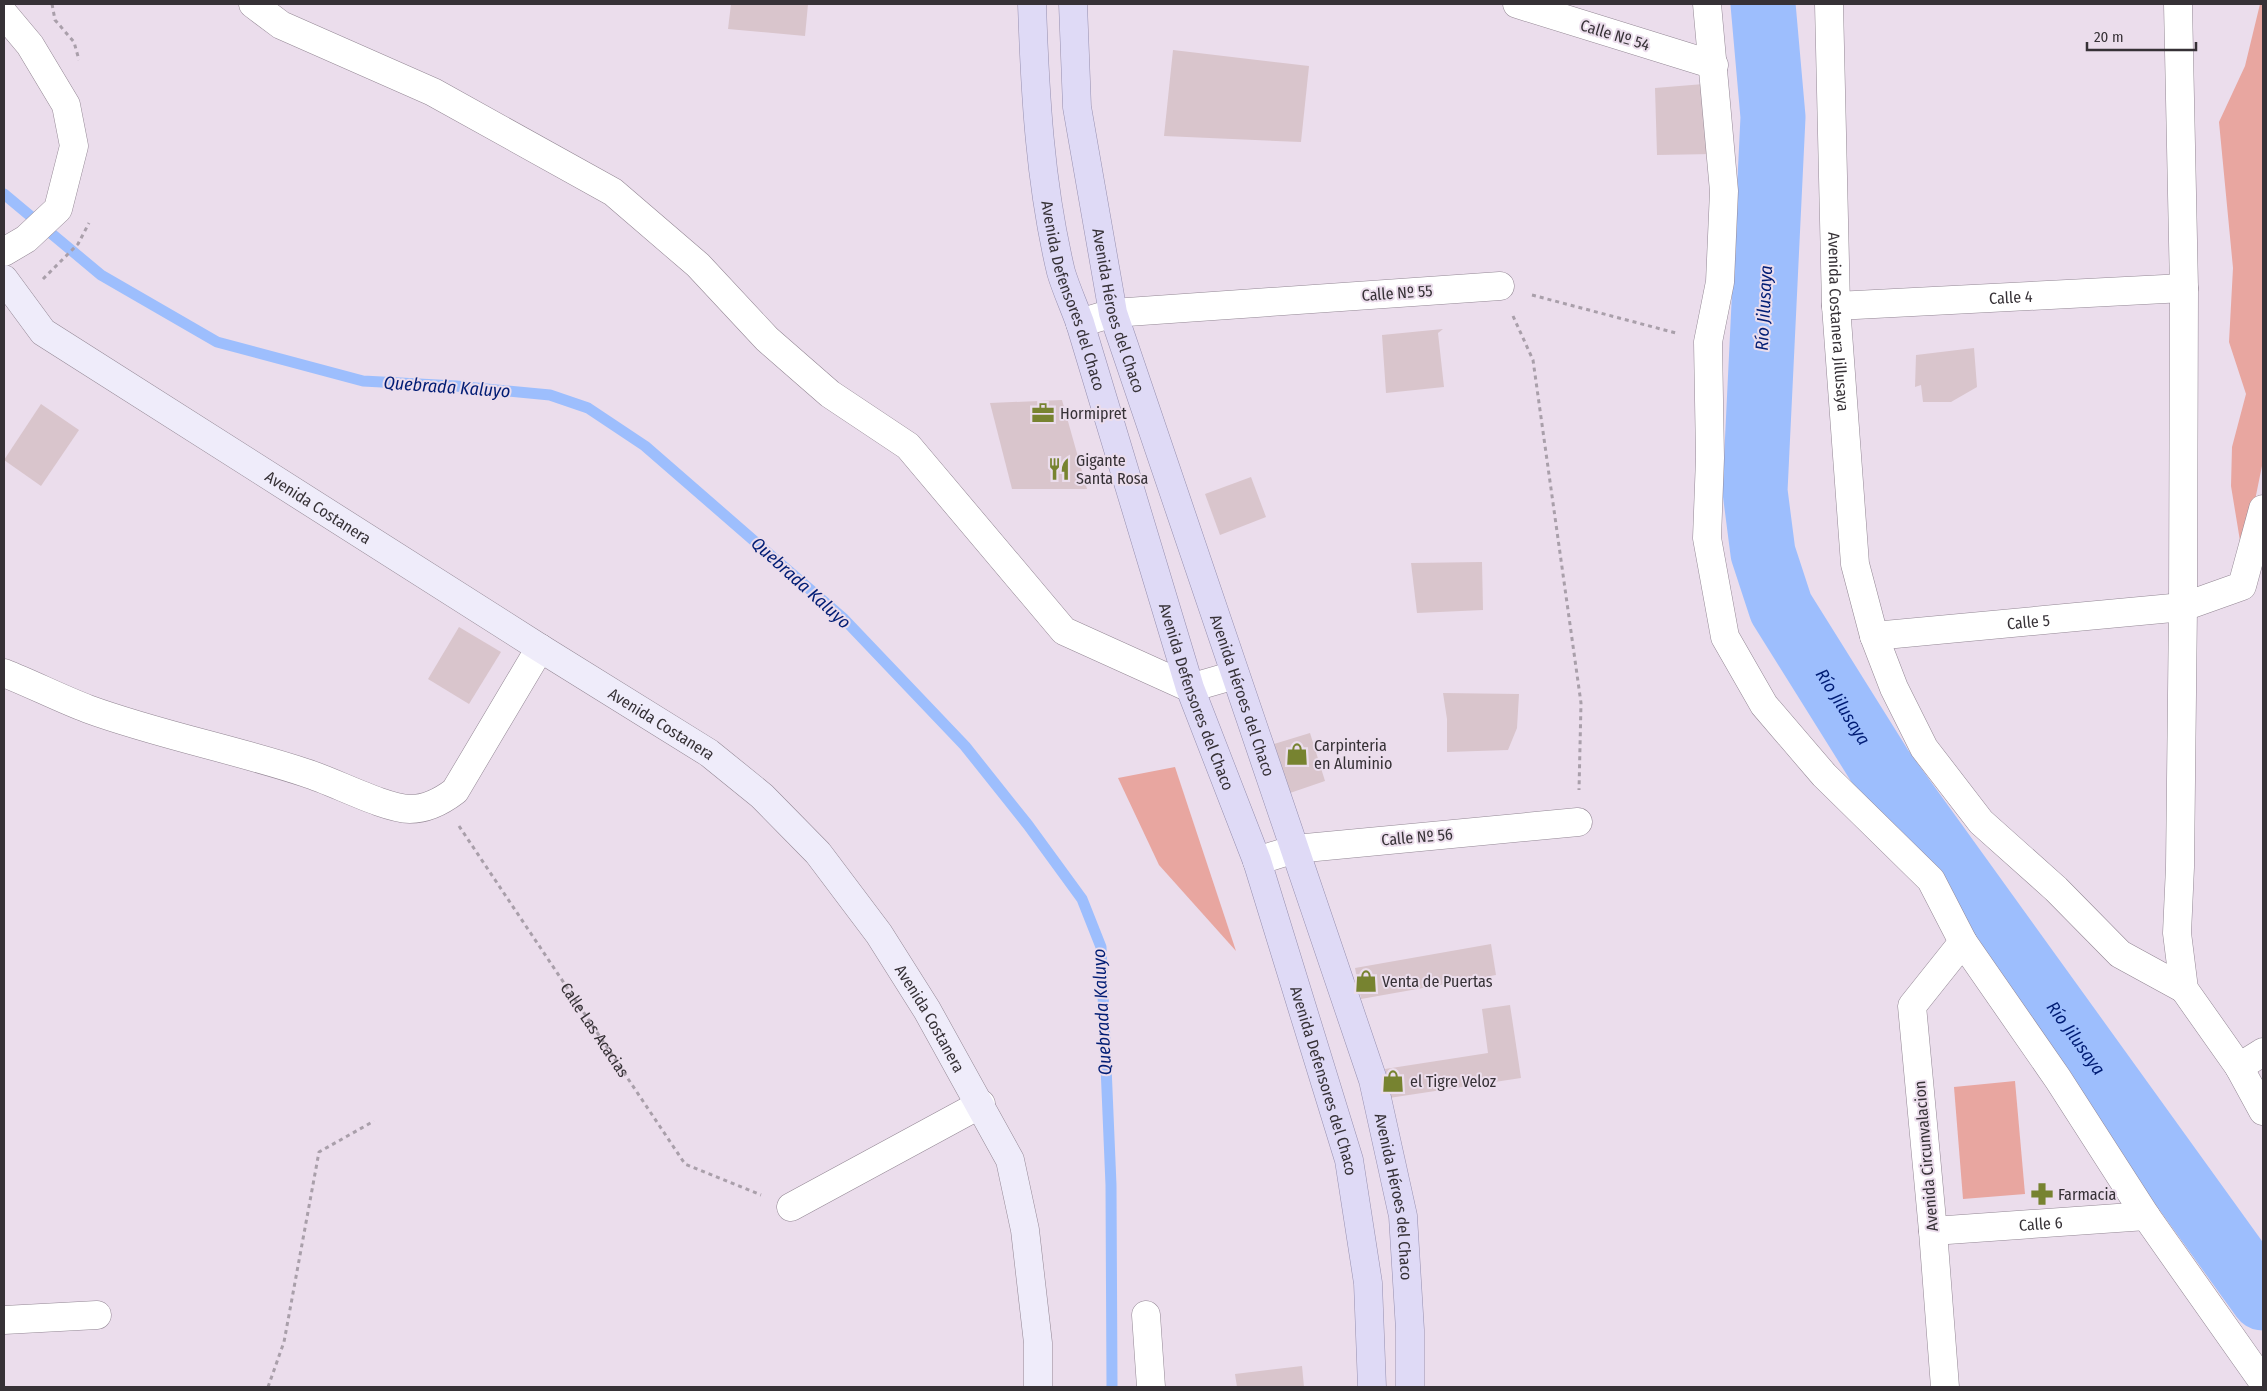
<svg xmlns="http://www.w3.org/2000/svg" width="2267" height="1391" viewBox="0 0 2267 1391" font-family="'Fira Sans Condensed',sans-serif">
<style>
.green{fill:#e8a6a0}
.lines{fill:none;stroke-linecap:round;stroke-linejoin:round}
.stream{stroke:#9dbefd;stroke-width:11}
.river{stroke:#9dbefd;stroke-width:65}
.building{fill:#d9c5cc}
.minor-casing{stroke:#938794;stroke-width:29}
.tertiary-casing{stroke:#938794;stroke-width:29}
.secondary-casing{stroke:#938794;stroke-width:29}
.primary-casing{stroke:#968faf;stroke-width:29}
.path{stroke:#a99faa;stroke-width:3;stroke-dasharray:4 4;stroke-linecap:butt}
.minor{stroke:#fff;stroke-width:28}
.tertiary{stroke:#fff;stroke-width:28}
.secondary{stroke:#efecfa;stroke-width:28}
.primary{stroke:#dfdaf6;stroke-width:28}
.labels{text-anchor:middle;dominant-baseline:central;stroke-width:4;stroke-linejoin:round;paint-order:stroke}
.street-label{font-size:16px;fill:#363136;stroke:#ebddec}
.poi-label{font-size:16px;fill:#363136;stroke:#ebddec;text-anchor:start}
.water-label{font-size:18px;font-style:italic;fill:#001c74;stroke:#ebddec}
</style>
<rect width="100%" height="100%" fill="#ebddec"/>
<g class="green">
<path d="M2260,4H2263V461L2243,559L2231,486L2232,447L2246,394L2229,342L2233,268L2219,122L2245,66Z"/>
<path d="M1175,767L1236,951L1159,865L1118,778Z"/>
<path d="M2015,1081L2025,1194L1963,1199L1954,1087Z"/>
</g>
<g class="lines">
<path class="stream" d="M4,194L101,275L217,342L363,381L456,386L550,395L588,408L645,446L844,619L965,746L1028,825L1082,899L1101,947L1111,1185L1112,1387"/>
<path class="river" id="s1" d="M1763,4L1773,117L1755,491L1763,553L1781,608L1881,768L2263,1298"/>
</g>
<g class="building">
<path d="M731,4H808L805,36L728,29Z"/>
<path d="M1173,50L1309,66L1301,142L1164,136Z"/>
<path d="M1716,83L1713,154L1657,155L1655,88Z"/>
<path d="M1443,329L1438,333L1444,387L1386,393L1382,335Z"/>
<path d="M1974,348L1977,387L1951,402H1923L1921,385L1915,387L1916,355Z"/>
<path d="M1062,400L1087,489H1012L990,403Z"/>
<path d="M41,404L79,430L41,486L4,460Z"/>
<path d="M1251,477L1266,517L1220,535L1205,494Z"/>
<path d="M1482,562L1483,610L1417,613L1411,563Z"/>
<path d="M459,627L501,652L469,704L428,679Z"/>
<path d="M1443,693L1519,694L1517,728L1508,750L1447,752V719Z"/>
<path d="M1310,733L1325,781L1290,793L1274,744Z"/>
<path d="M1491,944L1496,975L1361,999L1355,968Z"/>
<path d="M1510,1005L1521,1078L1389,1098L1385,1069L1488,1053L1482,1009Z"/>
<path d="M1302,1366L1304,1387H1237L1235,1374Z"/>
</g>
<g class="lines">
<defs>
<g id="minor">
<path d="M253,4L281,25L433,92L613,192L698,265L767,339L830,394L908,446L1064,631L1190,688L1235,675"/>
<path d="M1517,4L1714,65"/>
<path d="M1707,4L1724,191L1720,282L1708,342L1710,458L1707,538L1725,637L1764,705L1824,775L1931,880L1963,942L2058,1079L2146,1216L2263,1382"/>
<path id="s3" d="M1829,4L1836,306L1855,564L1874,636L1894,688L1924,748L1981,822L2056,889L2120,954L2184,989"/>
<path d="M2178,4L2184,288L2183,607L2180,867L2177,933L2184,989L2239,1067L2263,1111"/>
<path id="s4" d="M1836,306L2184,288"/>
<path d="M1080,323L1113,313L1500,286"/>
<path id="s5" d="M1874,636L2183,607L2242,586L2263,509"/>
<path d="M4,673C32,684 59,698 88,709C159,735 234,749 306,773C335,782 383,808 410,809C427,809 442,801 455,791L540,648"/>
<path d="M1257,861L1295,849L1578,822"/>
<path d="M2239,1067L2263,1052"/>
<path d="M791,1207L981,1104"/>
<path id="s6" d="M1933,1231L2146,1216"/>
<path d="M1146,1315L1151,1387"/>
<path d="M4,1320L97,1315"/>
<path d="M1945,1387L1933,1231L1912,1006L1963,942"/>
</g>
<path id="tertiary" d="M4,14L30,45L66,105L74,146L58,209L26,239L4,252"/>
<g id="secondary">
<path id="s7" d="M4,279L43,332L540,648L709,753L762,796L818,853L879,934L927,1010L1010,1160L1025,1230L1038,1343V1387"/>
</g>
<g id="primary">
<path id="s8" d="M1032,4C1035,94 1040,184 1061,272C1066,289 1074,306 1080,323L1190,688L1257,861L1349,1160L1368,1283L1372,1387"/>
<path id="s9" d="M1073,4L1077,107L1113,313L1373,1080L1403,1216L1410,1330V1387"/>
</g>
</defs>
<use href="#minor" class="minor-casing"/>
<use href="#tertiary" class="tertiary-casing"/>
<use href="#secondary" class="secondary-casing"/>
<use href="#primary" class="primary-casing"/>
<g class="path">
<path d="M52,4L55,20L74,42L79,60"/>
<path d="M43,279L78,244L89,223"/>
<path d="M1532,295L1676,333"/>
<path d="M1513,316L1533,360L1581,703L1579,790"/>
<path id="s2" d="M459,826L685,1164L761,1195"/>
<path d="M268,1387L284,1342L319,1152L374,1121"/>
</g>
<use href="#minor" class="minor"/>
<use href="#tertiary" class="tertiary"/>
<use href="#secondary" class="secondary"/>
<use href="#primary" class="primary"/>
</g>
<defs>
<symbol id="office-bare" viewBox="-9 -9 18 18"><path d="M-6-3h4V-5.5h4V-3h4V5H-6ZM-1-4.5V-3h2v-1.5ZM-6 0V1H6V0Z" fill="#778330" stroke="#ebddec" stroke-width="2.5" paint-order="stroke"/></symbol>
<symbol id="restaurant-bare" viewBox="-9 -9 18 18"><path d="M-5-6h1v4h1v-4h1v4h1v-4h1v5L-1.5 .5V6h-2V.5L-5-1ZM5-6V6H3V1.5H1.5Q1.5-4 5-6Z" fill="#778330" stroke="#ebddec" stroke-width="2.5" paint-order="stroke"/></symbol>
<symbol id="shop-bare" viewBox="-9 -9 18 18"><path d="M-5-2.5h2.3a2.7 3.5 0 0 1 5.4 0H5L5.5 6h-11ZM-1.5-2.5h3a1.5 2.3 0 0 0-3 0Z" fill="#778330" stroke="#ebddec" stroke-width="2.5" paint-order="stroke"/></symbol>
<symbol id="pharmacy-bare" viewBox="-9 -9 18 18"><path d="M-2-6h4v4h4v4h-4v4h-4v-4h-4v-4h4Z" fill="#778330" stroke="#ebddec" stroke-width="2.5" paint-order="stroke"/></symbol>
</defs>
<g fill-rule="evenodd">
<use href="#office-bare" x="1027" y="397" width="32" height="32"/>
<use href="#restaurant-bare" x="1043" y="453" width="32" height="32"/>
<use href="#shop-bare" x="1281" y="738" width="32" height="32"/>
<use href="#shop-bare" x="1350" y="965" width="32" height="32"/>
<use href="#shop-bare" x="1377" y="1065" width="32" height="32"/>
<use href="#pharmacy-bare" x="2026" y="1178" width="32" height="32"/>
</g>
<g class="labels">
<g class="street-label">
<text transform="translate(1615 35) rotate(17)">Calle Nº 54</text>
<text transform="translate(1397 293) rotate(-4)">Calle Nº 55</text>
<text stroke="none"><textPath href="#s8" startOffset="296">Avenida Defensores del Chaco</textPath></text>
<text stroke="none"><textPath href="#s4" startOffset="175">Calle 4</textPath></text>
<text stroke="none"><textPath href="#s9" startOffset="311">Avenida Héroes del Chaco</textPath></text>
<text stroke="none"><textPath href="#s3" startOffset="318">Avenida Costanera Jillusaya</textPath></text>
<text stroke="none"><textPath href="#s7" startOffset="392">Avenida Costanera</textPath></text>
<text stroke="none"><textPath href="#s5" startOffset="155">Calle 5</textPath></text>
<text stroke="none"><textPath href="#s9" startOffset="716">Avenida Héroes del Chaco</textPath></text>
<text stroke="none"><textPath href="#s8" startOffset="716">Avenida Defensores del Chaco</textPath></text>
<text stroke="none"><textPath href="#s7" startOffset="798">Avenida Costanera</textPath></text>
<text transform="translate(1417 837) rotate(-5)">Calle Nº 56</text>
<text stroke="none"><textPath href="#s7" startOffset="1202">Avenida Costanera</textPath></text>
<text stroke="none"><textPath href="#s2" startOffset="245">Calle Las Acacias</textPath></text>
<text stroke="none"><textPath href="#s8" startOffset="1121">Avenida Defensores del Chaco</textPath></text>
<text transform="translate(1926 1156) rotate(-95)">Avenida Circunvalacion</text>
<text stroke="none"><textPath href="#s9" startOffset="1241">Avenida Héroes del Chaco</textPath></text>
<text stroke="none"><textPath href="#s6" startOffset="108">Calle 6</textPath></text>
</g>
<g class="poi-label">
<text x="1060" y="413">Hormipret</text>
<text x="1076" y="460">Gigante<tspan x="1076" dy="18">Santa Rosa</tspan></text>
<text x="1314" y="745">Carpinteria<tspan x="1314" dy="18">en Aluminio</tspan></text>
<text x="1382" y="981">Venta de Puertas</text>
<text x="1410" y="1081">el Tigre Veloz</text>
<text x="2058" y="1194">Farmacia</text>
</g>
<g class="water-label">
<text transform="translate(1764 308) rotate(-87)">Río Jilusaya</text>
<text transform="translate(447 387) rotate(4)">Quebrada Kaluyo</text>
<text transform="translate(801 583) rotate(42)">Quebrada Kaluyo</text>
<text stroke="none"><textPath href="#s1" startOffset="725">Río Jilusaya</textPath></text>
<text transform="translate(1102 1012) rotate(-93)">Quebrada Kaluyo</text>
<text stroke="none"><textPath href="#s1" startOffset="1130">Río Jilusaya</textPath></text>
</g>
</g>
<rect width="2267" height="1391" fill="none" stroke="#363136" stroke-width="10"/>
<path d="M2087 42v8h109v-8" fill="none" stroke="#363136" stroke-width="2.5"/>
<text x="2094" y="42" font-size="15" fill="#363136" stroke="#ebddec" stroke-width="4" paint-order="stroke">20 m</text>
</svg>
